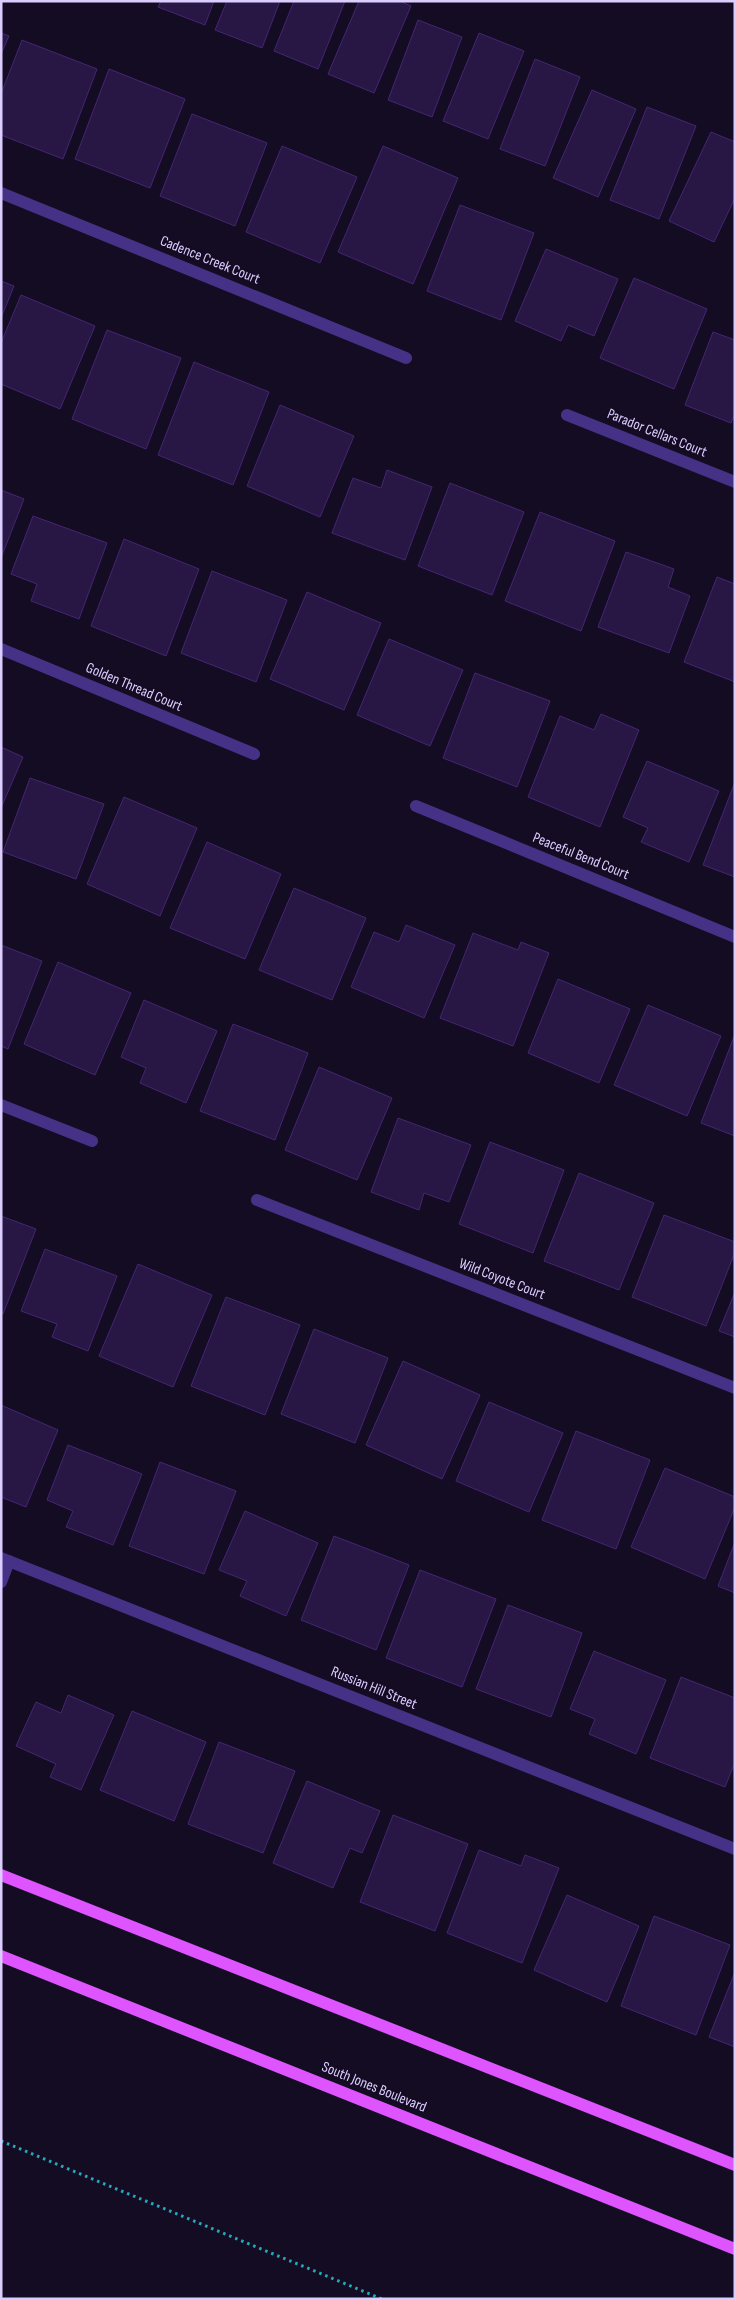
<svg xmlns="http://www.w3.org/2000/svg" width="736" height="2300" viewBox="0 0 736 2300" font-family="'Sofia Sans Condensed',sans-serif">
<style>
.building{fill:#281645;stroke:#442673}
.lines{fill:none;stroke-linecap:round;stroke-linejoin:round}
.path{stroke:#23aabd;stroke-width:3;stroke-dasharray:2.5 4;stroke-linecap:butt}
.minor{stroke:#453286;stroke-width:12}
.major{stroke:#de54ff;stroke-width:12}
.labels{text-anchor:middle;dominant-baseline:central;stroke-width:4;stroke-linejoin:round;paint-order:stroke}
.street-label{font-size:15px;fill:#dccdff;stroke:#140c23}
</style>
<rect width="100%" height="100%" fill="#140c23"/>
<g class="building">
<path d="M161,1H214L205,25L158,7Z"/>
<path d="M227,1H280L262,48L215,30Z"/>
<path d="M294,1H345L318,69L274,51Z"/>
<path d="M359,1H400L411,6L374,93L328,74Z"/>
<path d="M418,20L462,37L432,117L388,100Z"/>
<path d="M1,33L9,36L1,54Z"/>
<path d="M479,33L524,51L488,139L443,121Z"/>
<path d="M22,40L97,69L63,159L1,135V94Z"/>
<path d="M535,59L580,77L545,166L500,149Z"/>
<path d="M109,69L185,99L150,188L75,159Z"/>
<path d="M592,90L636,109L598,197L553,178Z"/>
<path d="M647,107L696,126L659,219L610,200Z"/>
<path d="M192,114L267,143L235,226L160,196Z"/>
<path d="M711,132L735,142V198L714,242L669,221Z"/>
<path d="M282,146L357,177L320,263L246,232Z"/>
<path d="M383,146L458,178L413,284L338,252Z"/>
<path d="M460,205L534,233L501,320L427,291Z"/>
<path d="M546,249L618,279L594,336L568,325L561,341L515,321Z"/>
<path d="M634,278L707,309L674,389L600,358Z"/>
<path d="M1,281L14,286L1,318Z"/>
<path d="M21,295L95,326L60,409L1,384V343Z"/>
<path d="M107,330L181,358L146,449L72,419Z"/>
<path d="M713,332L735,340V414L731,423L685,405Z"/>
<path d="M194,362L269,392L233,485L158,455Z"/>
<path d="M280,405L354,436L320,517L247,486Z"/>
<path d="M387,470L432,487L405,560L332,533L353,478L381,488Z"/>
<path d="M450,483L524,512L492,595L418,566Z"/>
<path d="M1,490L24,499L1,558Z"/>
<path d="M540,512L615,541L581,631L505,601Z"/>
<path d="M33,516L107,543L79,619L31,601L37,584L11,574Z"/>
<path d="M124,539L199,569L166,656L91,626Z"/>
<path d="M626,552L674,569L668,587L690,596L669,653L598,627Z"/>
<path d="M212,571L287,600L256,682L181,653Z"/>
<path d="M717,577L735,584V682L684,662Z"/>
<path d="M307,592L381,623L344,710L270,679Z"/>
<path d="M389,639L463,670L430,746L357,715Z"/>
<path d="M475,673L550,701L517,787L443,758Z"/>
<path d="M601,714L639,730L600,827L528,797L560,716L594,730Z"/>
<path d="M1,747L23,757L1,808Z"/>
<path d="M647,761L719,791L689,862L641,842L648,828L623,817Z"/>
<path d="M30,778L104,804L76,879L3,852Z"/>
<path d="M735,782V877L703,865Z"/>
<path d="M124,797L197,828L160,916L87,884Z"/>
<path d="M207,842L281,874L245,959L170,928Z"/>
<path d="M294,888L366,918L332,1000L259,970Z"/>
<path d="M406,925L455,945L424,1018L351,987L374,932L399,942Z"/>
<path d="M473,933L518,950L521,942L549,953L513,1046L440,1018Z"/>
<path d="M1,945L42,961L8,1049L1,1046Z"/>
<path d="M58,962L131,993L95,1075L24,1044Z"/>
<path d="M558,979L630,1009L599,1083L528,1053Z"/>
<path d="M144,1000L217,1031L186,1103L140,1083L146,1068L121,1057Z"/>
<path d="M648,1005L721,1036L687,1116L614,1085Z"/>
<path d="M233,1024L308,1053L275,1140L200,1111Z"/>
<path d="M735,1034V1136L701,1123Z"/>
<path d="M319,1067L392,1098L357,1180L285,1150Z"/>
<path d="M398,1118L471,1145L449,1202L424,1193L419,1210L371,1192Z"/>
<path d="M490,1142L564,1170L533,1253L459,1224Z"/>
<path d="M579,1173L654,1203L619,1290L544,1261Z"/>
<path d="M664,1215L735,1242V1252L706,1326L632,1297Z"/>
<path d="M1,1216L36,1229L3,1314L1,1313Z"/>
<path d="M45,1249L117,1276L88,1351L52,1337L57,1324L21,1311Z"/>
<path d="M138,1264L212,1295L173,1387L99,1356Z"/>
<path d="M735,1292V1337L719,1331Z"/>
<path d="M226,1297L300,1325L265,1415L191,1386Z"/>
<path d="M314,1329L388,1358L355,1443L281,1414Z"/>
<path d="M403,1361L480,1395L442,1479L366,1445Z"/>
<path d="M489,1402L563,1433L529,1512L456,1481Z"/>
<path d="M1,1405L58,1430L26,1507L1,1497Z"/>
<path d="M576,1431L650,1460L616,1549L542,1520Z"/>
<path d="M68,1445L142,1474L113,1545L66,1527L73,1511L47,1500Z"/>
<path d="M160,1462L236,1491L204,1574L129,1546Z"/>
<path d="M665,1468L735,1497V1507L705,1579L631,1547Z"/>
<path d="M245,1511L318,1543L286,1616L240,1596L247,1581L219,1570Z"/>
<path d="M334,1536L409,1565L376,1650L301,1620Z"/>
<path d="M735,1542V1593L718,1586Z"/>
<path d="M420,1570L496,1599L462,1687L386,1658Z"/>
<path d="M508,1605L582,1633L551,1717L476,1689Z"/>
<path d="M594,1651L666,1680L636,1754L589,1734L595,1719L570,1709Z"/>
<path d="M681,1677L735,1698V1762L725,1787L650,1758Z"/>
<path d="M68,1695L114,1715L81,1790L50,1777L56,1764L16,1746L36,1702L61,1713Z"/>
<path d="M132,1711L206,1742L174,1821L100,1790Z"/>
<path d="M219,1742L295,1771L263,1853L188,1824Z"/>
<path d="M307,1781L380,1811L362,1853L350,1848L333,1888L273,1863Z"/>
<path d="M393,1815L468,1844L435,1931L360,1902Z"/>
<path d="M479,1850L521,1866L525,1855L559,1868L522,1963L447,1933Z"/>
<path d="M567,1895L639,1926L607,2002L534,1970Z"/>
<path d="M654,1916L730,1945L696,2035L621,2006Z"/>
<path d="M735,1972V2047L709,2037Z"/>
</g>
<g class="lines">
<path class="path" d="M1,2141L382,2299"/>
<g class="minor">
<path d="M1,193L406,358"/>
<path d="M567,415L735,482"/>
<path d="M1,649L254,754"/>
<path d="M416,806L735,937"/>
<path d="M1,1105L92,1141"/>
<path d="M257,1200L735,1388"/>
<path d="M1,1558L735,1849"/>
<path d="M1,1582L9,1561"/>
</g>
<g class="major">
<path d="M1,1875L735,2165"/>
<path d="M1,1956L735,2249"/>
</g>
</g>
<g class="labels">
<g class="street-label">
<text transform="translate(210 260) rotate(22)">Cadence Creek Court</text>
<text transform="translate(657 433) rotate(22)">Parador Cellars Court</text>
<text transform="translate(134 687) rotate(23)">Golden Thread Court</text>
<text transform="translate(581 856) rotate(22)">Peaceful Bend Court</text>
<text transform="translate(502 1279) rotate(21)">Wild Coyote Court</text>
<text transform="translate(374 1688) rotate(22)">Russian Hill Street</text>
<text transform="translate(374 2087) rotate(22)">South Jones Boulevard</text>
</g>
</g>
<rect width="736" height="2300" fill="none" stroke="#dccdff" stroke-width="5"/>
</svg>
